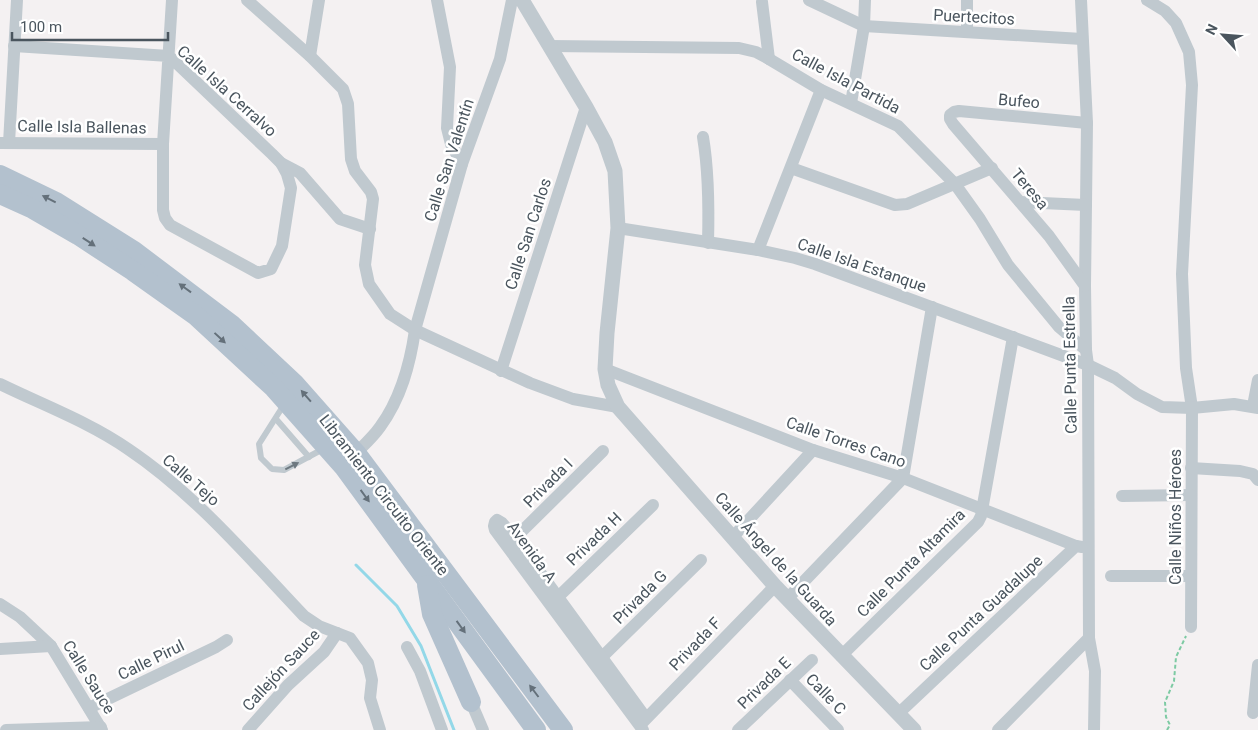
<svg xmlns="http://www.w3.org/2000/svg" width="1258" height="730" viewBox="0 0 1258 730" font-family="Roboto,sans-serif">
<style>
.lines{fill:none;stroke-linecap:round;stroke-linejoin:round}
.stream{stroke:#93d8e8;stroke-width:3}
.path{stroke:#7dcaa3;stroke-width:2;stroke-dasharray:4 2.5;stroke-linecap:butt}
.service{stroke:#c0c9cf;stroke-width:6}
.minor{stroke:#c0c9cf;stroke-width:12}
.tertiary{stroke:#c0c9cf;stroke-width:15}
.primary{stroke:#b3c1ce;stroke-width:20}
.oneway{fill:#64707a}
.oneway2{fill:#6d7880}
.labels{text-anchor:middle;dominant-baseline:central;stroke-width:5;stroke-linejoin:round;paint-order:stroke}
.street-label{font-size:16px;fill:#4a555e;stroke:#fff}
</style>
<rect width="100%" height="100%" fill="#f4f1f2"/>
<g class="lines">
<path class="stream" d="M356,565L397,606L421,646L454,730"/>
<path class="path" d="M1167,730L1170,725L1166,717L1165,702L1174,681L1176,657L1186,636"/>
<g class="service">
<path d="M285,403L259,444L261,458L272,469L284,470L323,449"/>
<path d="M276,419L309,457"/>
</g>
<g class="minor">
<path d="M247,0L310,56L343,89L348,104L351,159L355,171L371,192L373,199L365,265L369,284L390,314L415,330L530,383L573,399L618,407"/>
<path d="M437,0L450,67L447,128L451,144L462,164"/>
<path d="M809,0L864,26L1082,39"/>
<path d="M1081,0L1087,123L1085,286L1086,350L1088,365L1089,638L1095,671L1094,730"/>
<path d="M1147,0L1165,11L1176,23L1189,52L1192,85L1182,274L1186,368L1192,408L1191,627"/>
<path d="M762,2L769,59"/>
<path d="M967,32V0"/>
<path d="M14,46L169,56L272,154L281,163L287,174L291,188L282,246L271,269L258,273L170,225L165,218L163,210V144L172,0"/>
<path d="M549,46L739,48L756,52L769,59L821,90L898,126L955,184L980,219L1008,265L1059,327L1086,350"/>
<path d="M310,56L319,0"/>
<path d="M851,103L864,26L865,0"/>
<path d="M703,137C709,173 709,207 708,243"/>
<path d="M0,143L163,144"/>
<path d="M9,143L17,0"/>
<path d="M281,163L300,173L340,219L370,229"/>
<path d="M791,168L895,205L907,204L992,168"/>
<path d="M1020,202L1086,205"/>
<path d="M618,228L758,250L795,258L815,264L1088,365L1115,378L1137,394L1162,407L1192,408L1234,404L1258,408"/>
<path d="M758,250L821,90"/>
<path d="M1085,286L1049,236L953,124L950,119V115L954,112L959,111L1087,123"/>
<path d="M605,369L813,450L903,478L1076,546"/>
<path d="M501,371L586,107"/>
<path d="M0,384C43,405 89,422 128,449C195,494 249,558 304,616L319,626L350,638L368,663L372,680L370,698L380,730"/>
<path d="M1253,406L1258,380"/>
<path d="M356,453C364,445 373,437 380,427C401,398 410,365 415,330L462,164L500,59L512,0"/>
<path d="M1191,468L1240,471L1253,474L1258,480"/>
<path d="M1122,496L1191,495"/>
<path d="M515,538L603,451"/>
<path d="M732,538L813,450"/>
<path d="M1111,576H1191"/>
<path d="M558,597L653,505"/>
<path d="M787,599L903,478L932,307"/>
<path d="M0,604L20,617L51,646L102,730"/>
<path d="M407,647L420,671L442,730"/>
<path d="M0,649L51,646"/>
<path d="M841,656L978,522L981,516L1013,337"/>
<path d="M602,657L701,560"/>
<path d="M790,680L838,730"/>
<path d="M471,702L483,730"/>
<path d="M89,708L216,647L227,640"/>
<path d="M899,713L1076,546L1082,547"/>
<path d="M1253,713L1258,665"/>
<path d="M641,724L775,586"/>
<path d="M6,730L101,727"/>
<path d="M248,730L288,685L324,652L337,633"/>
<path d="M643,730L495,530L494,526L495,522L497,520L502,523L515,538L646,718"/>
<path d="M738,730L812,660"/>
<path d="M998,730L1089,638"/>
</g>
<path class="tertiary" d="M522,0L586,107L605,142L615,171L618,228L607,333L605,369L608,385L618,407L775,586L914,730"/>
<g class="primary">
<path d="M0,175L56,202L134,251L232,325L295,384L356,453L563,730"/>
<path d="M0,194L33,209L78,235L133,271L195,315L274,388L344,467L536,730"/>
<path d="M427,585L432,614L471,702"/>
</g>
</g>
<defs><path id="oneway-solid" d="M-6-.8H1V-3.2L6.5 0L1 3.2V.8H-6Z" transform="scale(1.25)"/></defs>
<g class="oneway">
<use href="#oneway-solid" transform="translate(49 199) rotate(-153)"/>
<use href="#oneway-solid" transform="translate(89 242) rotate(33)"/>
<use href="#oneway-solid" transform="translate(185 288) rotate(-144)"/>
<use href="#oneway-solid" transform="translate(220 338) rotate(43)"/>
<use href="#oneway-solid" transform="translate(306 396) rotate(-131)"/>
<use href="#oneway-solid" transform="translate(365 496) rotate(54)"/>
<use href="#oneway-solid" transform="translate(461 627) rotate(54)"/>
<use href="#oneway-solid" transform="translate(534 691) rotate(-127)"/>
</g>
<use class="oneway2" href="#oneway-solid" transform="translate(292 466) rotate(-27)"/>
<g class="labels">
<g class="street-label">
<text transform="translate(974 17) rotate(3)">Puertecitos</text>
<text transform="translate(846 81) rotate(28)">Calle Isla Partida</text>
<text transform="translate(227 91) rotate(42)">Calle Isla Cerralvo</text>
<text transform="translate(1019 101) rotate(5)">Bufeo</text>
<text transform="translate(82 127) rotate(1)">Calle Isla Ballenas</text>
<text transform="translate(449 160) rotate(-72)">Calle San Valentín</text>
<text transform="translate(1030 189) rotate(50)">Teresa</text>
<text transform="translate(528 234) rotate(-72)">Calle San Carlos</text>
<text transform="translate(862 265) rotate(19)">Calle Isla Estanque</text>
<text transform="translate(1070 365) rotate(-91)">Calle Punta Estrella</text>
<text transform="translate(846 442) rotate(19)">Calle Torres Cano</text>
<text transform="translate(191 480) rotate(41)">Calle Tejo</text>
<text transform="translate(548 483) rotate(-45)">Privada I</text>
<text transform="translate(384 495) rotate(52)">Libramiento Circuito Oriente</text>
<text transform="translate(1175 517) rotate(-90)">Calle Niños Héroes</text>
<text transform="translate(594 539) rotate(-44)">Privada H</text>
<text transform="translate(532 552) rotate(54)">Avenida A</text>
<text transform="translate(776 559) rotate(48)">Calle Ángel de la Guarda</text>
<text transform="translate(911 563) rotate(-45)">Calle Punta Altamira</text>
<text transform="translate(640 597) rotate(-45)">Privada G</text>
<text transform="translate(981 613) rotate(-43)">Calle Punta Guadalupe</text>
<text transform="translate(695 644) rotate(-46)">Privada F</text>
<text transform="translate(151 660) rotate(-26)">Calle Pirul</text>
<text transform="translate(281 670) rotate(-47)">Callejón Sauce</text>
<text transform="translate(89 677) rotate(58)">Calle Sauce</text>
<text transform="translate(764 683) rotate(-44)">Privada E</text>
<text transform="translate(826 694) rotate(46)">Calle C</text>
</g>
</g>
<g transform="translate(1223 35) rotate(296)" stroke="#ffffff" stroke-width="4" paint-order="stroke">
<path d="M0-4L9 19L0 12L-9 19Z" fill="#4a555e"/>
<text y="-8" font-size="14" font-weight="bold" text-anchor="middle" fill="#4a555e">N</text>
</g>
<path d="M12 32v8h156v-8" fill="none" stroke="#4a555e" stroke-width="2.5"/>
<text x="20" y="32" font-size="15" fill="#4a555e" stroke="#ffffff" stroke-width="4" paint-order="stroke">100 m</text>
</svg>
